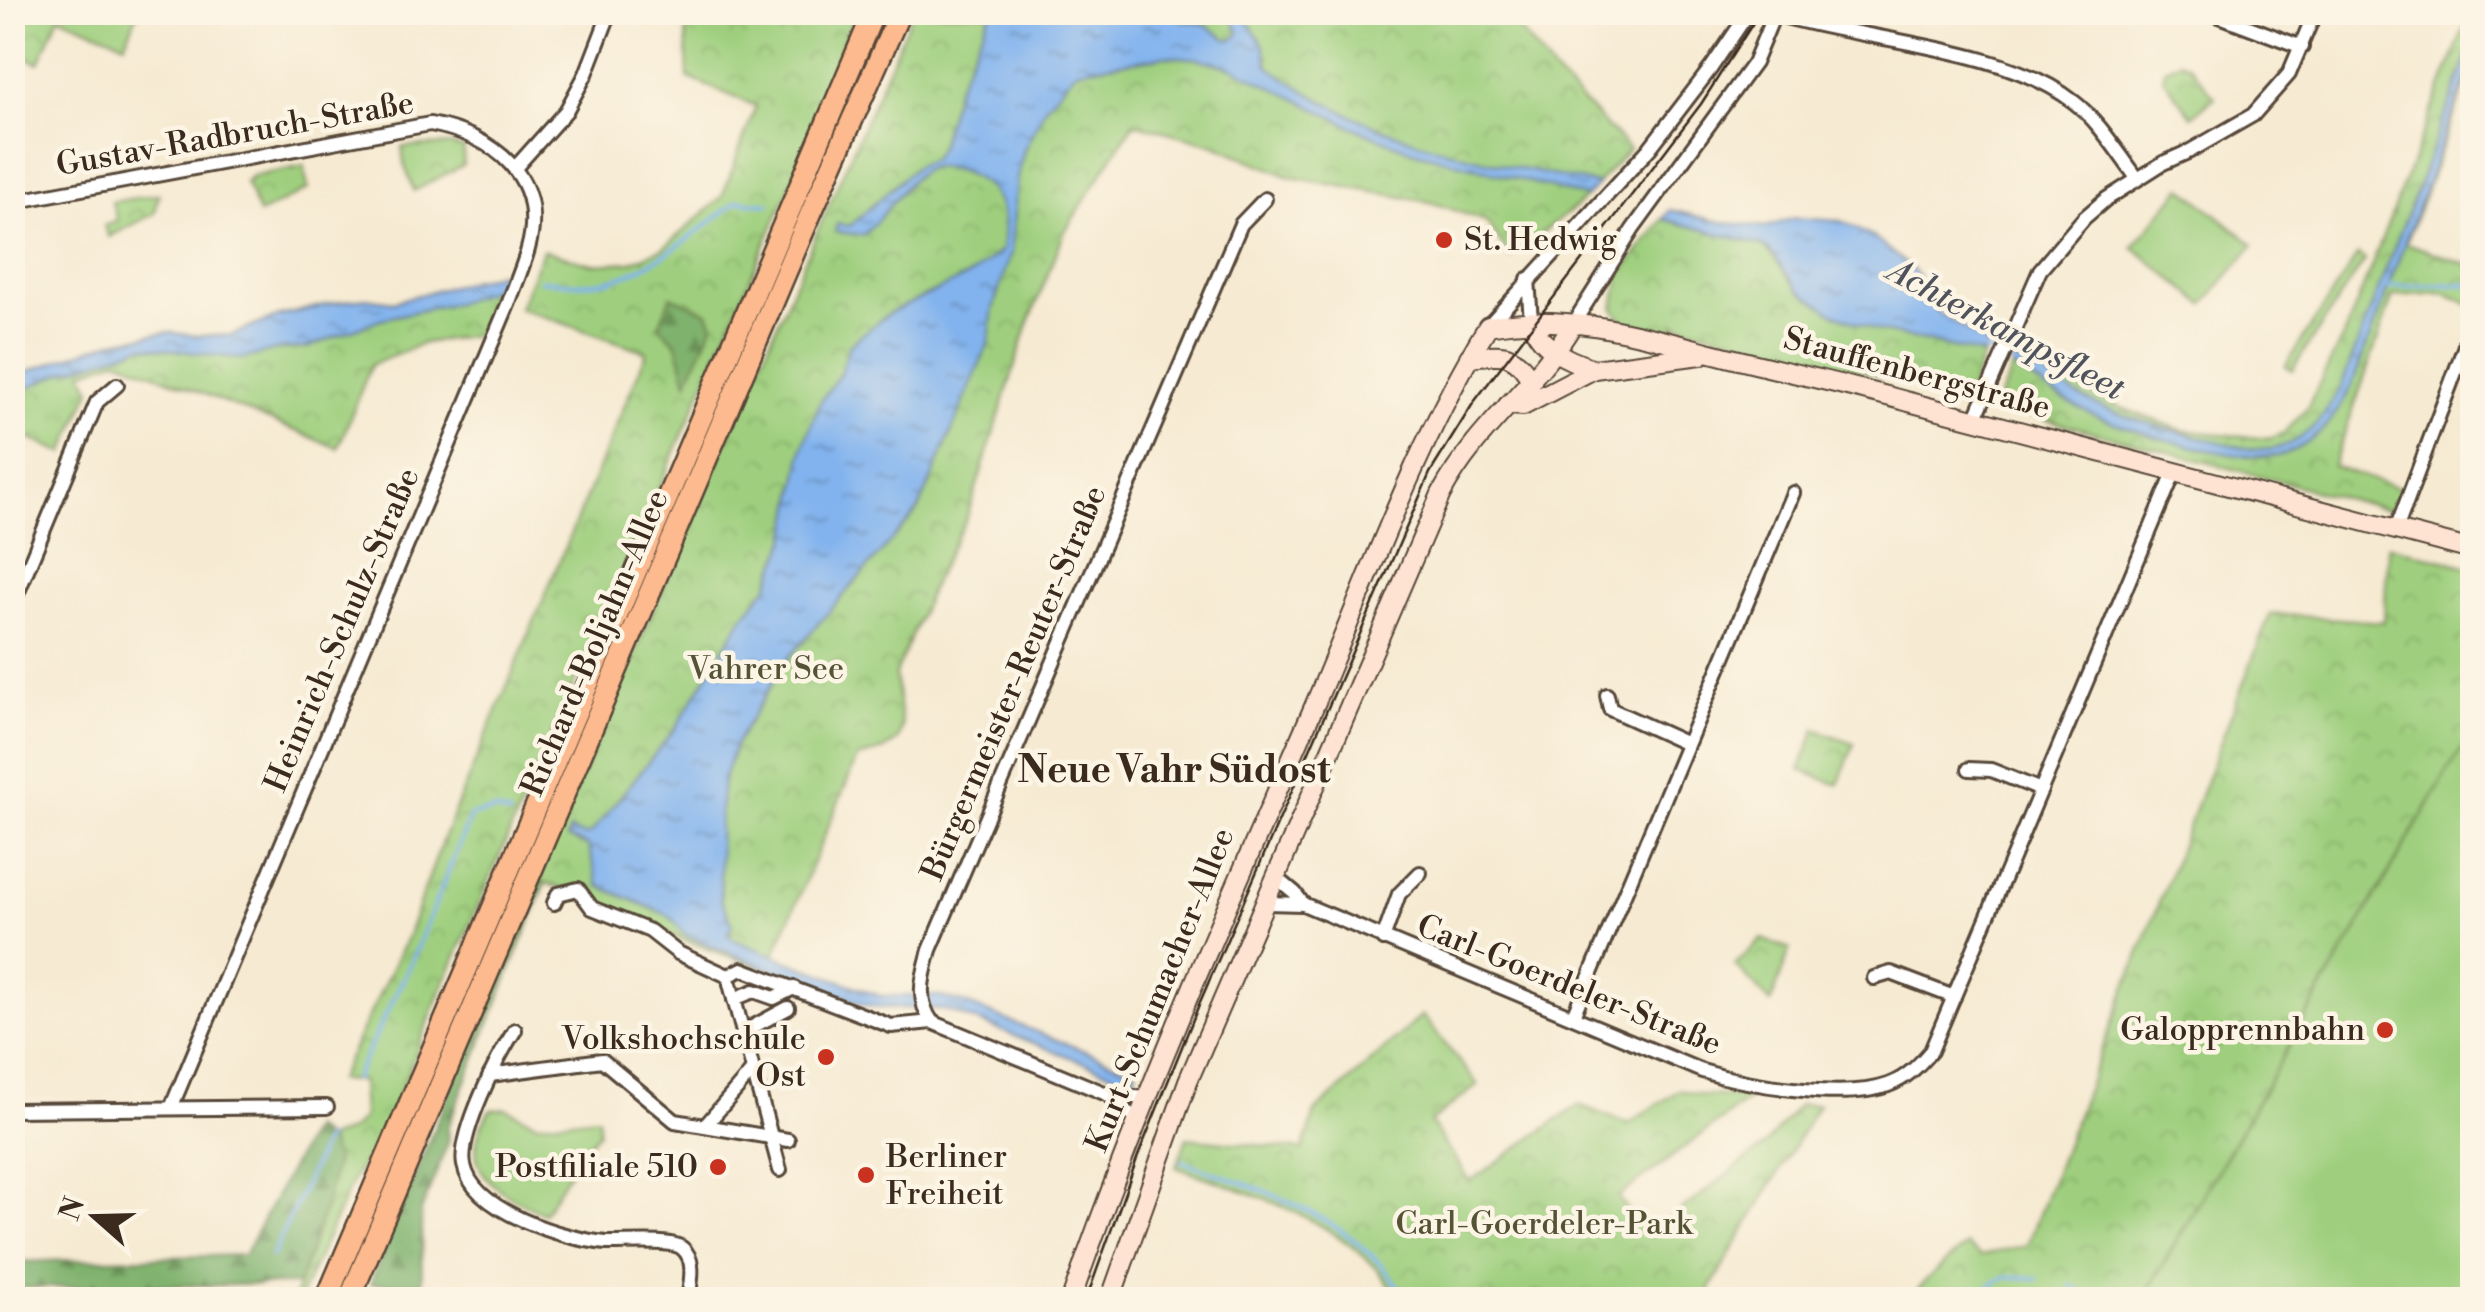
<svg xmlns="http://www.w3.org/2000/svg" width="2485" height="1312" viewBox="0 0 2485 1312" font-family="'Libre Bodoni',serif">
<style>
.green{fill:#9fcf7e;stroke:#6d7c4e;stroke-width:2.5}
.forest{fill:url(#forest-firs);stroke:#5d6e46;stroke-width:2.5}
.park{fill:url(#park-crowns);stroke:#6d7c4e;stroke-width:2.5;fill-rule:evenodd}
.water{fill:url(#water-ripples);stroke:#5e6e86;stroke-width:2.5}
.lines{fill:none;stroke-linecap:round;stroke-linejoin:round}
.stream{stroke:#82b3ee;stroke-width:4}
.street-casing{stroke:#574739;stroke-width:18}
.secondary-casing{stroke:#574739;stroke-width:22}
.primary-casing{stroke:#574739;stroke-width:25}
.street{stroke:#fff;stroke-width:12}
.secondary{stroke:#fee3d2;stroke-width:18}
.primary{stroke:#fcba8e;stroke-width:20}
.tram{stroke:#3b2a1e;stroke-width:2.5}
.poi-dot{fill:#c8321e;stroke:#fcf5e5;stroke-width:4}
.labels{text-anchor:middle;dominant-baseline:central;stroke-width:9;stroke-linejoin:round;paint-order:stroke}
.street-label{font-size:32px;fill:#3b2a1e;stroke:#fcf5e5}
.poi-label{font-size:32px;fill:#3b2a1e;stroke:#fcf5e5;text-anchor:end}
.park-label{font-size:32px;fill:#545336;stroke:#fcf5e5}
.water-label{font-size:35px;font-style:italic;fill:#50535c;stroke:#fcf5e5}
.quarter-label{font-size:38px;font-weight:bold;fill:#3b2a1e;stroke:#fcf5e5}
</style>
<defs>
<pattern id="forest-firs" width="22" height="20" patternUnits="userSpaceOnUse" patternTransform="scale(2.5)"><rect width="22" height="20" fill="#7fb26d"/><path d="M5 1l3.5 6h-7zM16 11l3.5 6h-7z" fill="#699159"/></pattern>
<pattern id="park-crowns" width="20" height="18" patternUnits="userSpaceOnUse" patternTransform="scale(2.5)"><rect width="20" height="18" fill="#9fcf7e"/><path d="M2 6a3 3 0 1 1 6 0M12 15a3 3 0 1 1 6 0" fill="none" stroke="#8ab26c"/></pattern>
<pattern id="water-ripples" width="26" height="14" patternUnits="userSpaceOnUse" patternTransform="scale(2.5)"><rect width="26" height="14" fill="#82b3ee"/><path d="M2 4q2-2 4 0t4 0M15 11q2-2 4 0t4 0" fill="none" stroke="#6c92c0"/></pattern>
</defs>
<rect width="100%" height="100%" fill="#fcf5e5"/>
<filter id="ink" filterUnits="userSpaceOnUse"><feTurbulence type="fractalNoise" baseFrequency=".01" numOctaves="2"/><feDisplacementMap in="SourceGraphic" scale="20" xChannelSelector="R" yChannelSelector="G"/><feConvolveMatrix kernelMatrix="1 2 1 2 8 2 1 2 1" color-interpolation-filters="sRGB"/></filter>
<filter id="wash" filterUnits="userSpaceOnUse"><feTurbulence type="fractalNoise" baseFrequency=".0048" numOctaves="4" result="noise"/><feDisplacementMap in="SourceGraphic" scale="40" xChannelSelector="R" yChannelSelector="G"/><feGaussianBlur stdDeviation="2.25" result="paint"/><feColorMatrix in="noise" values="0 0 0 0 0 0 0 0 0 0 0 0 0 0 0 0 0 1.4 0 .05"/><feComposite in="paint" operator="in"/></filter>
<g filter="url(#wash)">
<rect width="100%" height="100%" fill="#f6ead2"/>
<g class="green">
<path d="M2182,187L2254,245L2204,305L2133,247Z"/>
<path d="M2358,255L2365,260L2292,370L2285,366Z"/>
<path d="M2472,737V1299L2143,1300L2454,760Z"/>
<path d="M505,1108L537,1123L598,1117L599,1132L583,1149L544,1213C495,1193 453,1167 490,1110Z"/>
</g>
<g class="forest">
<path d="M671,296L708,312L713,325L687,384L677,344L659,326Z"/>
<path d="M537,879L546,882L447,1128L448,1142L421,1211L422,1284H370Z"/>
<path d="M312,1128C323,1136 334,1145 336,1159C338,1180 309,1263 299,1284L13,1288L12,1262L244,1255Z"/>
</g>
<g class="park">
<path d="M12,13L13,12L138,13L125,43L59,16L39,63L13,52Z"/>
<path d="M685,13H855L813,119L806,150L441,991L384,1131L354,1177L299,1299L293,1300L325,1208L336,1160L328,1139L353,1129L363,1117L361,1081L338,1080L408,935L443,839L647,352L519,308L543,250L592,264L631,262L664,248L722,197L756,106L688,78ZM671,296L708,312L713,325L687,382L677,344L659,326Z"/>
<path d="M912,13H1506L1555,74L1629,149L1576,207L1510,257L1486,221L1430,202L1290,177L1212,144L1134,123L1065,231L1027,327L967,517L935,579L895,675L902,727L898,740L884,750L857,758L768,970L686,941L537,879Z"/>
<path d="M2470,13H2472V68L2406,243L2472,266V300L2471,304L2443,293L2393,296L2333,466L2401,489L2393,511L1998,407L1996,405L2018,357L2124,409L2182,430L2269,439L2284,433L2307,408L2347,329Z"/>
<path d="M2179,61L2189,65L2215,97L2192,116L2163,78L2165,68Z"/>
<path d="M451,145L464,148L463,165L414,191L404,164L402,147Z"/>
<path d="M304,166L308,189L259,214L245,182L251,180L250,177Z"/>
<path d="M159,194L155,213L109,237L104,226L117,221L112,202Z"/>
<path d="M1663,219L1760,245C1778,255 1784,278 1801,291C1854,330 1920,339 1983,355L1965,403L1961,407L1952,404L1945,392L1674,323L1679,333L1625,324L1614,309L1619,277Z"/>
<path d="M504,272L476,335L424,343L371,365L338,448L118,359L83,372L91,389L64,453L13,432V377L113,341L168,332L197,336L232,335L277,317L329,304L364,298L393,302Z"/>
<path d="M2388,545L2472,568V737L2454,760L2143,1299H1910L1928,1278L1966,1245L1980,1256L2027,1245L2270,614L2384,622Z"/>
<path d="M1816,729L1854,744L1838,785L1800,770Z"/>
<path d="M1762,939L1790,949L1771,1003L1735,965Z"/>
<path d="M1422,1015L1478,1085L1430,1122L1470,1181L1579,1105L1628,1124L1679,1090L1703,1095L1752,1097L1618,1197L1648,1236L1764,1146L1799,1105H1818L1707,1294L1714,1299H1398C1354,1221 1255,1196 1176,1167L1187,1138L1303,1150L1315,1112Z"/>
</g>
<g class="water">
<path d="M991,13H1170L1182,20L1204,24L1228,40L1236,38L1239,32L1228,13H1243L1264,46L1268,66C1366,139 1481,162 1598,184L1586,197L1415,152L1359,130L1233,68L1200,59L1166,56L1076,70L1046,106L1024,150L1017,178L1011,253L993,308L989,342L919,509L786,661L736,743L723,781L719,826L721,900L733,924L728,935L739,942L880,996H937L961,1002L1136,1071L1132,1081L952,1012C922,1004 892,1012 862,1004L688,937L668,915L599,886L588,846L567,838L570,830L584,836L591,833L675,729L742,619L768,586L787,539L803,447L820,402L841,372L849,345L889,313L972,274L1002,250C1008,209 998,184 959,171C949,168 938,165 928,168C906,177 885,218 863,235L835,232L837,224L850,226L916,166L932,159L939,148L957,86Z"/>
<path d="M2472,45V62L2352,385C2337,416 2319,442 2285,454C2245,467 2124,430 2085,411C2060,399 2036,383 2013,368L2017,360C2039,372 2060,387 2083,398C2125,419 2170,430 2215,441C2237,446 2261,455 2283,446C2312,436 2326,413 2341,387Z"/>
<path d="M1670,210L1726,223L1766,227L1795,218L1841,221L1873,237L1911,268L1927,288L1939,313L1987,344L1983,355L1872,329L1833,313L1799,290L1769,250L1760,245L1663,219Z"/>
<path d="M504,272L498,287L460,302L381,319L307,348L280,349L242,359L143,346L61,373L13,394V377L113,341L168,332L197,336L232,335L277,317L329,304L364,298L393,302Z"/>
</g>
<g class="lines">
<g class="stream">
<path d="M540,280C563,282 588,286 611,280C659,266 698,230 738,201L769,204"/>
<path d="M2383,287L2472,284"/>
<path d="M1982,349L2018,367"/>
<path d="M354,1080L412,961L471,815L496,811L510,815"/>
<path d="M1182,1161C1265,1192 1360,1217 1406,1300"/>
<path d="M272,1257L326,1138"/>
<path d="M2071,1286L2097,1300"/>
<path d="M1977,1300C1999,1275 2004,1275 2037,1279"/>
</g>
</g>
</g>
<g filter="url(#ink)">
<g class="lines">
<defs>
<g id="street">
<path d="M2209,12L2302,47"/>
<path d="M1775,14C1862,41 2003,46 2074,102C2099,121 2118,153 2137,178"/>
<path d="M515,168L566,111L586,74L610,12"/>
<path d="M12,202L430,124C493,135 548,177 528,249C523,267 515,285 509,302L171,1108"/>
<path d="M1528,279L1531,321"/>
<path d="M1573,324L1633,229L1754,63L1775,12"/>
<path d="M1488,326L1649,149L1711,68L1749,12"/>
<path d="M1975,419L2040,270L2084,218L2105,200L2163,163L2190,151L2253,115L2289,74L2315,12"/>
<path d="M2396,530L2472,327"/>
<path d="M12,606L97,402L117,385"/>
<path d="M1607,695L1610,709L1687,744"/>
<path d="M1969,769L1991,770L2041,790"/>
<path d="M1277,878L1295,893L1303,904"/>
<path d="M554,903L558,894L578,889L592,908L650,931L678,953L728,976L742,969L891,1026L932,1022"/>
<path d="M1266,903L1303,904L1702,1071C1747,1085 1844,1101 1888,1085C1907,1078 1919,1065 1931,1051L2175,471"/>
<path d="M1383,939L1399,894L1420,873"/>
<path d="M1874,978L1891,973L1954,997"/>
<path d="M730,984L780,1170"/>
<path d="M734,999L754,991L774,998L794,988"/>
<path d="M1573,1016L1793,493"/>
<path d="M515,1030C498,1056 458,1135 464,1165C473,1212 565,1239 606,1243C623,1244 670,1239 682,1248C697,1260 690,1284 688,1300"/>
<path d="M743,1032L788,1008"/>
<path d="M490,1075L602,1060L675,1121L788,1140"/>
<path d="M1109,1095L1121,1109L1138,1118"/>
<path d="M1146,1098L1109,1095L932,1022C915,998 923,976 930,950L1241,224L1265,199"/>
<path d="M12,1110L327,1107"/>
<path d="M705,1126L753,1070"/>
</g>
<g id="secondary">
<path d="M1531,321C1541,349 1567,360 1594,369"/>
<path d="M1469,357C1503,354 1514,349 1532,382"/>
<path d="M1508,405L1523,406L1594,369L1701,355"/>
<path d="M1071,1300C1140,1101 1225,910 1309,718C1366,587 1413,448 1488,326C1563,312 1639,334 1711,353C1777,370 1844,384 1909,402C2097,451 2285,500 2472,550"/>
<path d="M1110,1300L1188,1081L1441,494C1477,426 1534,389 1573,324"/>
</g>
<g id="primary">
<path d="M326,1300L874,12"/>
<path d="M349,1300L811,213L900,12"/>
</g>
</defs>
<use href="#street" class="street-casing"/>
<use href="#secondary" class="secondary-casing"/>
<use href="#primary" class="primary-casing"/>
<use href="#street" class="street"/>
<use href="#secondary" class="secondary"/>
<use href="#primary" class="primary"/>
<path class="tram" d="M1086,1300L1138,1156L1200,1002L1430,473L1474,402L1701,104L1760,12"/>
</g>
</g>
<g class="poi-dot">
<circle cx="1444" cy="240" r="10"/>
<circle cx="2385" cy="1030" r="10"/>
<circle cx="826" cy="1057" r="10"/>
<circle cx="718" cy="1167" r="10"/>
<circle cx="866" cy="1175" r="10"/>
</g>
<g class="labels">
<g class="street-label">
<text transform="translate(235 134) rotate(-10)">Gustav-Radbruch-Straße</text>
<text transform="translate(1917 373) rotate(15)">Stauffenbergstraße</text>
<text transform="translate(342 630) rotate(-67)">Heinrich-Schulz-Straße</text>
<text transform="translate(595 643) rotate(-67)">Richard-Boljahn-Allee</text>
<text transform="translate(1014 683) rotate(-67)">Bürgermeister-Reuter-Straße</text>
<text transform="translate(1569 985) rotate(22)">Carl-Goerdeler-Straße</text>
<text transform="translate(1160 990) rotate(-68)">Kurt-Schumacher-Allee</text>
</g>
<g class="poi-label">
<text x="1464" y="240" text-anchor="start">St. Hedwig</text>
<text x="2365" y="1030">Galopprennbahn</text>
<text x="806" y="1039">Volkshochschule<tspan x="806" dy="37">Ost</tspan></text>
<text x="886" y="1157" text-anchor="start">Berliner<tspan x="886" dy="37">Freiheit</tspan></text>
<text x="698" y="1167">Postfiliale 510</text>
</g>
<g class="park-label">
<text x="766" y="669">Vahrer See</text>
<text x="1544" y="1224">Carl-Goerdeler-Park</text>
</g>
<g class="water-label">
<text transform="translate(2006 330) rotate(28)">Achterkampsfleet</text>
</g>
<g class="quarter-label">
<text x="1174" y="770">Neue Vahr Südost</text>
</g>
</g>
<rect width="2485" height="1312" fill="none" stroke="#fcf5e5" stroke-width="50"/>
<g transform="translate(95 1217) rotate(290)" stroke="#fcf5e5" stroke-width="8" paint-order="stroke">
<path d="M0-8L18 38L0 25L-18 38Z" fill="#3b2a1e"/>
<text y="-15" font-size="28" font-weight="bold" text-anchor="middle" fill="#3b2a1e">N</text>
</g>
</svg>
